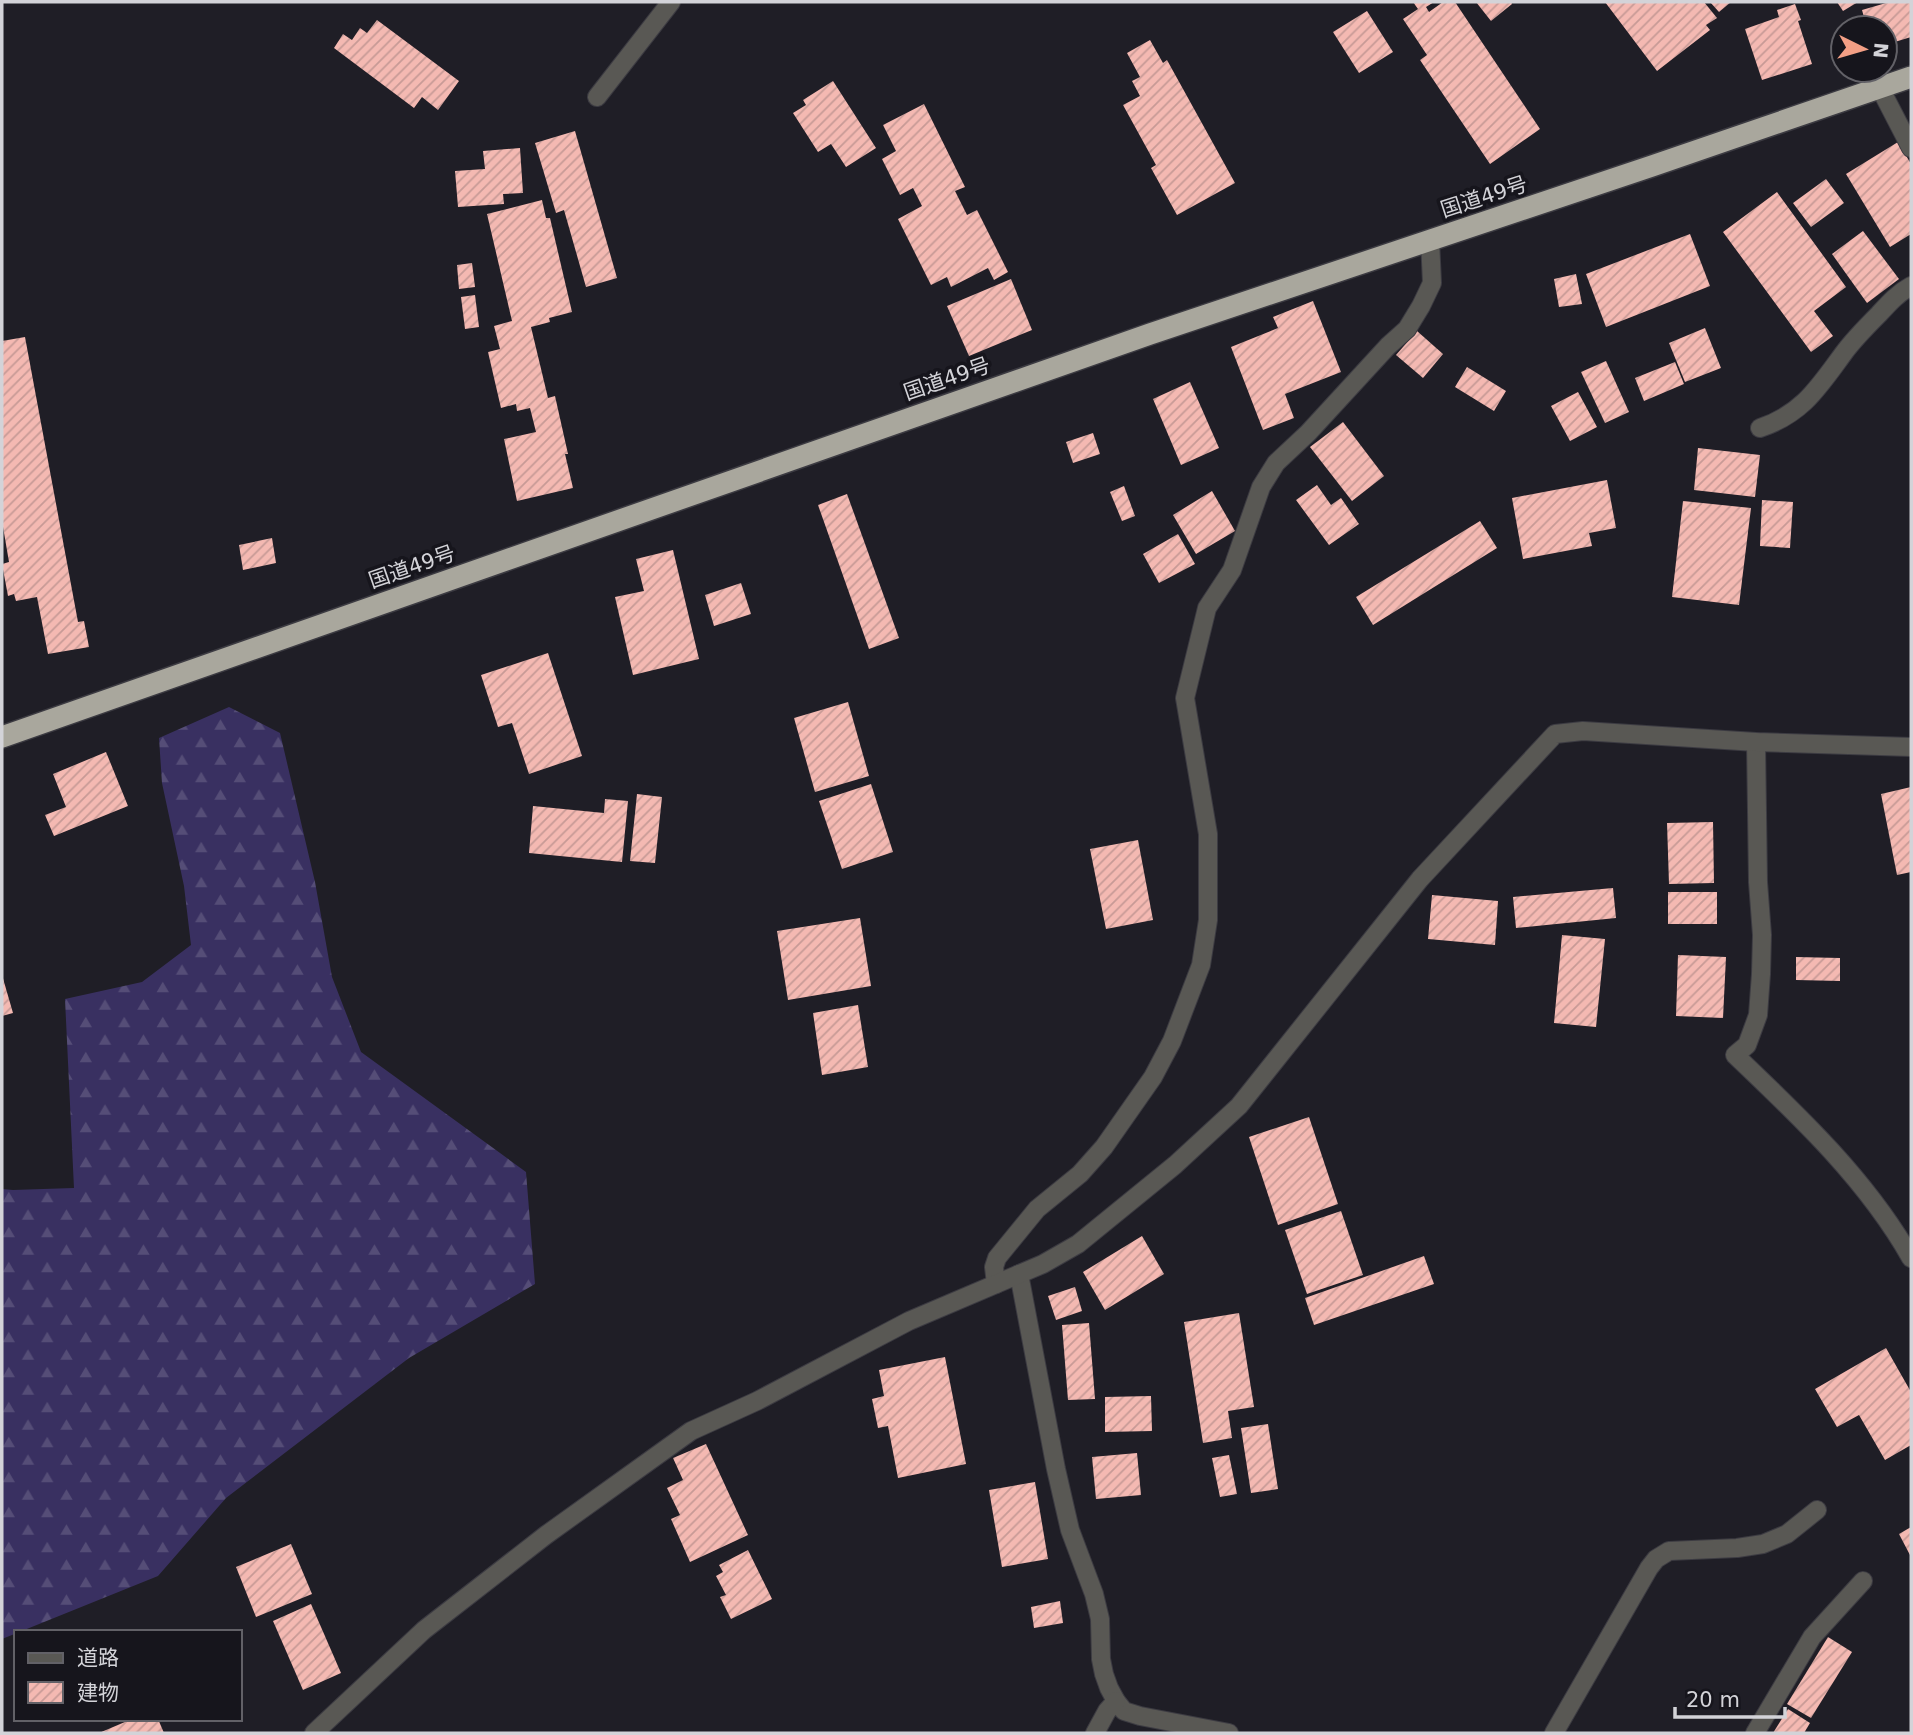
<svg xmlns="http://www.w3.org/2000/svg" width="1913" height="1735" viewBox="0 0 1913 1735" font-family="'DejaVu Sans','Noto Sans JP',sans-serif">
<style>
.forest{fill:url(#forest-firs)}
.building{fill:url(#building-hatch)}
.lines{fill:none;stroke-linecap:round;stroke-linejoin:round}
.minor-casing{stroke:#3c3b42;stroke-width:20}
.highway-casing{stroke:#3c3b42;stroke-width:24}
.minor{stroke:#595854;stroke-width:18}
.highway{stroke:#a9a79d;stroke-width:21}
.labels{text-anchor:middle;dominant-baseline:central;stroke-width:7;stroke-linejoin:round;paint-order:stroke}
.street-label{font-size:21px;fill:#d3d3d8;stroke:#16151c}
</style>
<defs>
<pattern id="forest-firs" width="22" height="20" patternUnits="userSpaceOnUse" patternTransform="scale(1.75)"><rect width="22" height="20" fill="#393061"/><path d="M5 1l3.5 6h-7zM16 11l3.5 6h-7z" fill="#554d77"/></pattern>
<pattern id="building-hatch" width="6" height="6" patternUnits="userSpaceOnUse" patternTransform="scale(1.75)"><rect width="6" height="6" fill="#f4b9b2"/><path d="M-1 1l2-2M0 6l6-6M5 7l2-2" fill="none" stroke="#c79a96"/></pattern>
</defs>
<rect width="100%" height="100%" fill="#1f1e26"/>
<path class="forest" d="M229,707L280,733L315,882L332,977L361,1052L526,1172L535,1284L409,1358L226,1498L158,1576L2,1639V1189L13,1190L74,1188L65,999L142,982L191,945L184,886L162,783L159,738Z"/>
<g class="building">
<path d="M1413,2H1434L1426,7L1429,12L1443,2H1455L1540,129L1490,164L1420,60L1427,55L1403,19L1418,9Z"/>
<path d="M1476,2H1511L1512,4L1491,21Z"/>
<path d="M1605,2H1704L1717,18L1706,25L1710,30L1657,71Z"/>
<path d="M1710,2H1731L1719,12Z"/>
<path d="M1837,2H1858L1843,11Z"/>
<path d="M1886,2H1911V37L1885,45V28H1867L1862,10L1886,3Z"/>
<path d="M1795,4L1801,20L1798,21L1812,64L1762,80L1745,29L1779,17L1777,10Z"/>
<path d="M1367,11L1393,52L1359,73L1333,32Z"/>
<path d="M377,20L459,81L438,110L422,97L414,108L334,48L343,34L352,40L360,28L367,33Z"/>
<path d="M1150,40L1163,63L1167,60L1235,183L1177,215L1151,168L1156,165L1123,105L1140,96L1132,81L1140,77L1127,53Z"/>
<path d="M833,81L876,148L846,167L831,144L818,152L793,113L806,105L803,100Z"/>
<path d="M924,104L965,187L955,191L967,215L977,210L1008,272L994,280L988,268L951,287L947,277L931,285L898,219L922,206L913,188L900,195L882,159L896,151L883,125Z"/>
<path d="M575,131L617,278L586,287L564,210L556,213L535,143Z"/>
<path d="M1898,142L1911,164V234L1890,247L1846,174Z"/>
<path d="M520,148L523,193L503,194L504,204L458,207L455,171L485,169L483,151Z"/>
<path d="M1826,179L1844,203L1811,227L1793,203Z"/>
<path d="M1777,192L1846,287L1814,311L1833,336L1811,352L1723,232Z"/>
<path d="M542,200L546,218H550L572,312L549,318L550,322L531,327L548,398L555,396L568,454H565L573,488L517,501L504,439L536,432L530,408L517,411L516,404L501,408L488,352L500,349L494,326L512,321L487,214Z"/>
<path d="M1863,231L1899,279L1867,303L1832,254Z"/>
<path d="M1690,234L1710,286L1606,327L1586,274Z"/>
<path d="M472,263L475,287L459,289L457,265Z"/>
<path d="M1576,274L1582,304L1559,307L1554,279Z"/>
<path d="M1011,279L1032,330L969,356L947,306Z"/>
<path d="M475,295L479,327L465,329L461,297Z"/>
<path d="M1313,301L1341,372L1285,394L1294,418L1263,430L1231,347L1278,328L1273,317Z"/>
<path d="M1705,328L1721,368L1685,382L1669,343Z"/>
<path d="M1417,331L1443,354L1423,378L1396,355Z"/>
<path d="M25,337L78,622L84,621L89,647L48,654L37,597L16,601L14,594L8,596L2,564L9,562L2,521V341Z"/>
<path d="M1606,361L1629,412L1605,423L1581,372Z"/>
<path d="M1675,362L1684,384L1644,401L1635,378Z"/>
<path d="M1467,367L1506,391L1494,411L1455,387Z"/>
<path d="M1190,382L1219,448L1181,465L1153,399Z"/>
<path d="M1578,392L1597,427L1570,441L1551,406Z"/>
<path d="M1343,422L1384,476L1352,501L1310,447Z"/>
<path d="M1093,433L1100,454L1073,463L1066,442Z"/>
<path d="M1698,448L1760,455L1755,497L1694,490Z"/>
<path d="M1607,480L1616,528L1589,533L1592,546L1523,559L1512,498Z"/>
<path d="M1317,485L1331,505L1341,498L1359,524L1329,545L1296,500Z"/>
<path d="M1124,486L1135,516L1122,521L1110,492Z"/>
<path d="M1212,491L1235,531L1196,554L1173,515Z"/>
<path d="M847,494L899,638L869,649L818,505Z"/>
<path d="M1762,500L1793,502L1790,548L1760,546Z"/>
<path d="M1683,501L1751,508L1739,605L1672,597Z"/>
<path d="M1480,521L1497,548L1373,625L1356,597Z"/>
<path d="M1178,534L1195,564L1159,583L1143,554Z"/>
<path d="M272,538L276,563L243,570L239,545Z"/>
<path d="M673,550L699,659L633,675L615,597L644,591L636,559Z"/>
<path d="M741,583L751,614L714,626L705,595Z"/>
<path d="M548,653L582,756L529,774L512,723L498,727L481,675Z"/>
<path d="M848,702L869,776L815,792L794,718Z"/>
<path d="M106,752L128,806L54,836L45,815L66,807L53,774Z"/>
<path d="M871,784L893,852L842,869L819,801Z"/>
<path d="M1911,787V872L1897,875L1881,794Z"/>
<path d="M637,794L662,797L655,863L630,861Z"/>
<path d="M605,799L628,801L622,862L529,853L533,806L604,813Z"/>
<path d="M1713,822L1714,883L1669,884L1667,823Z"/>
<path d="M1138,840L1153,920L1106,929L1090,849Z"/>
<path d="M1613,888L1616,918L1516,928L1513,897Z"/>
<rect x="1668" y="892" width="49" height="32"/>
<path d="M1432,895L1498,901L1495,945L1428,939Z"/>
<path d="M860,918L871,986L788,1000L777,931Z"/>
<path d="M1562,935L1605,939L1596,1027L1554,1023Z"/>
<path d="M1678,955L1726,957L1723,1018L1676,1016Z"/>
<path d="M1796,957L1840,958V981L1796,980Z"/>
<path d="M2,975L13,1013L2,1016Z"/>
<path d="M858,1005L868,1067L822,1075L813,1013Z"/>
<path d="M1309,1117L1338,1204L1278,1225L1249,1137Z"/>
<path d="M1341,1211L1363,1275L1307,1294L1285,1230Z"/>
<path d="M1142,1236L1164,1274L1105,1310L1083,1272Z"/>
<path d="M1424,1256L1434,1284L1314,1325L1305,1298Z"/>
<path d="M1075,1287L1082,1311L1056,1320L1048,1296Z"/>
<path d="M1239,1313L1254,1407L1228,1411L1232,1438L1203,1443L1184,1322Z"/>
<path d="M1089,1323L1095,1399L1068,1400L1062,1325Z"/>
<path d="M1886,1348L1911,1392V1445L1885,1460L1859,1415L1837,1427L1815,1389Z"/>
<path d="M945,1357L966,1464L898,1478L888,1426L878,1428L872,1399L884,1396L879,1370Z"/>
<path d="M1151,1396L1152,1431L1105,1432V1397Z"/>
<path d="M1268,1424L1278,1489L1251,1493L1241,1428Z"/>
<path d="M706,1444L748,1535L690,1562L671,1519L680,1515L667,1488L683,1480L673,1458Z"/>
<path d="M1137,1453L1141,1495L1096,1499L1092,1457Z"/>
<path d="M1229,1455L1237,1494L1220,1497L1212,1458Z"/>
<path d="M1035,1482L1048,1559L1002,1567L989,1490Z"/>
<path d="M1911,1527V1557L1899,1534Z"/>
<path d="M291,1544L312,1594L256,1617L236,1567Z"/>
<path d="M748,1550L772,1599L731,1619L720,1597L726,1595L716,1576L723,1572L719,1565Z"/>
<path d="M1060,1601L1063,1623L1034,1628L1031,1607Z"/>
<path d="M311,1604L341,1673L303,1690L273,1621Z"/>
<path d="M1828,1637L1852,1652L1811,1718L1787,1704Z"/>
<path d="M1788,1709L1810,1723L1804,1733H1773Z"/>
<path d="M132,1719H158L164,1733H99Z"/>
</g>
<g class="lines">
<defs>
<g id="minor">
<path d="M1880,88L1911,148"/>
<path d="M597,97L671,2"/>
<path d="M1760,428C1802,414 1818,388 1843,354C1853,340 1866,327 1879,314C1889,303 1898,293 1911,286"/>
<path d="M1756,742L1758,882L1762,935L1761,974L1758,1015L1747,1045L1735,1055C1799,1116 1867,1180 1911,1258"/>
<path d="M1019,1274L1056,1469L1070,1530L1094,1594L1100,1619L1101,1659L1104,1674L1109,1688L1116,1701L1124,1711L1140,1716L1229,1733"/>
<path d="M996,1284L994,1267L997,1258L1037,1209L1080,1174L1104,1147L1153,1077L1172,1041L1201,965L1208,920V834L1185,698L1207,608L1232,570L1261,487L1276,463L1308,433L1388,346L1407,329L1421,306L1432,283L1430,240"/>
<path d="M314,1733L424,1630L546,1535L691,1431L757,1401L909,1321L1043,1264L1078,1244L1175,1165L1239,1106L1420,879L1555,734L1583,731L1756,742L1911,747"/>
<path d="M1095,1733L1107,1711L1116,1701"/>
<path d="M1554,1733L1649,1568L1656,1559L1669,1551L1737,1548L1763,1544L1787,1534L1817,1510"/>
<path d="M1755,1733L1812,1637L1863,1581"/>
</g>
<path id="highway" d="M2,737L1150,334L1652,166L1911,77"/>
</defs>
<use href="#minor" class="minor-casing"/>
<use href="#highway" class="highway-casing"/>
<use href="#minor" class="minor"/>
<use href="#highway" class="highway"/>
</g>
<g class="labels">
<g class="street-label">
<text transform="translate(1484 197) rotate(-18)">国道49号</text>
<text transform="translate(947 379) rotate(-19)">国道49号</text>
<text transform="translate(412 567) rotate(-19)">国道49号</text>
</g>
</g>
<rect width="1913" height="1735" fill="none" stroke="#d3d3d8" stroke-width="7"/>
<rect x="14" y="1630" width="228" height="91" fill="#16151c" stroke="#626167" stroke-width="2"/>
<rect x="28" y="1653" width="35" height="10" fill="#595854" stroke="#626167" stroke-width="2"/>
<text x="77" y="1665" font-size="21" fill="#d3d3d8">道路</text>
<rect x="28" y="1682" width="35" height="21" fill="url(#building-hatch)" stroke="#626167" stroke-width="2"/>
<text x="77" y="1700" font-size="21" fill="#d3d3d8">建物</text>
<g transform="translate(1864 49) rotate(95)"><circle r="33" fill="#16151c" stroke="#626167" stroke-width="2"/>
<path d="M0-5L12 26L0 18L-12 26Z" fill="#f39f85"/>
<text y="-10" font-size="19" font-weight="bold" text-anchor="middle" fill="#d3d3d8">N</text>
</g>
<path d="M1675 1707v10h110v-10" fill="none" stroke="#d3d3d8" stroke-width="3.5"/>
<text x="1686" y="1707" font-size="21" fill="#d3d3d8" stroke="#16151c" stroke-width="5" paint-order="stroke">20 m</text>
</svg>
